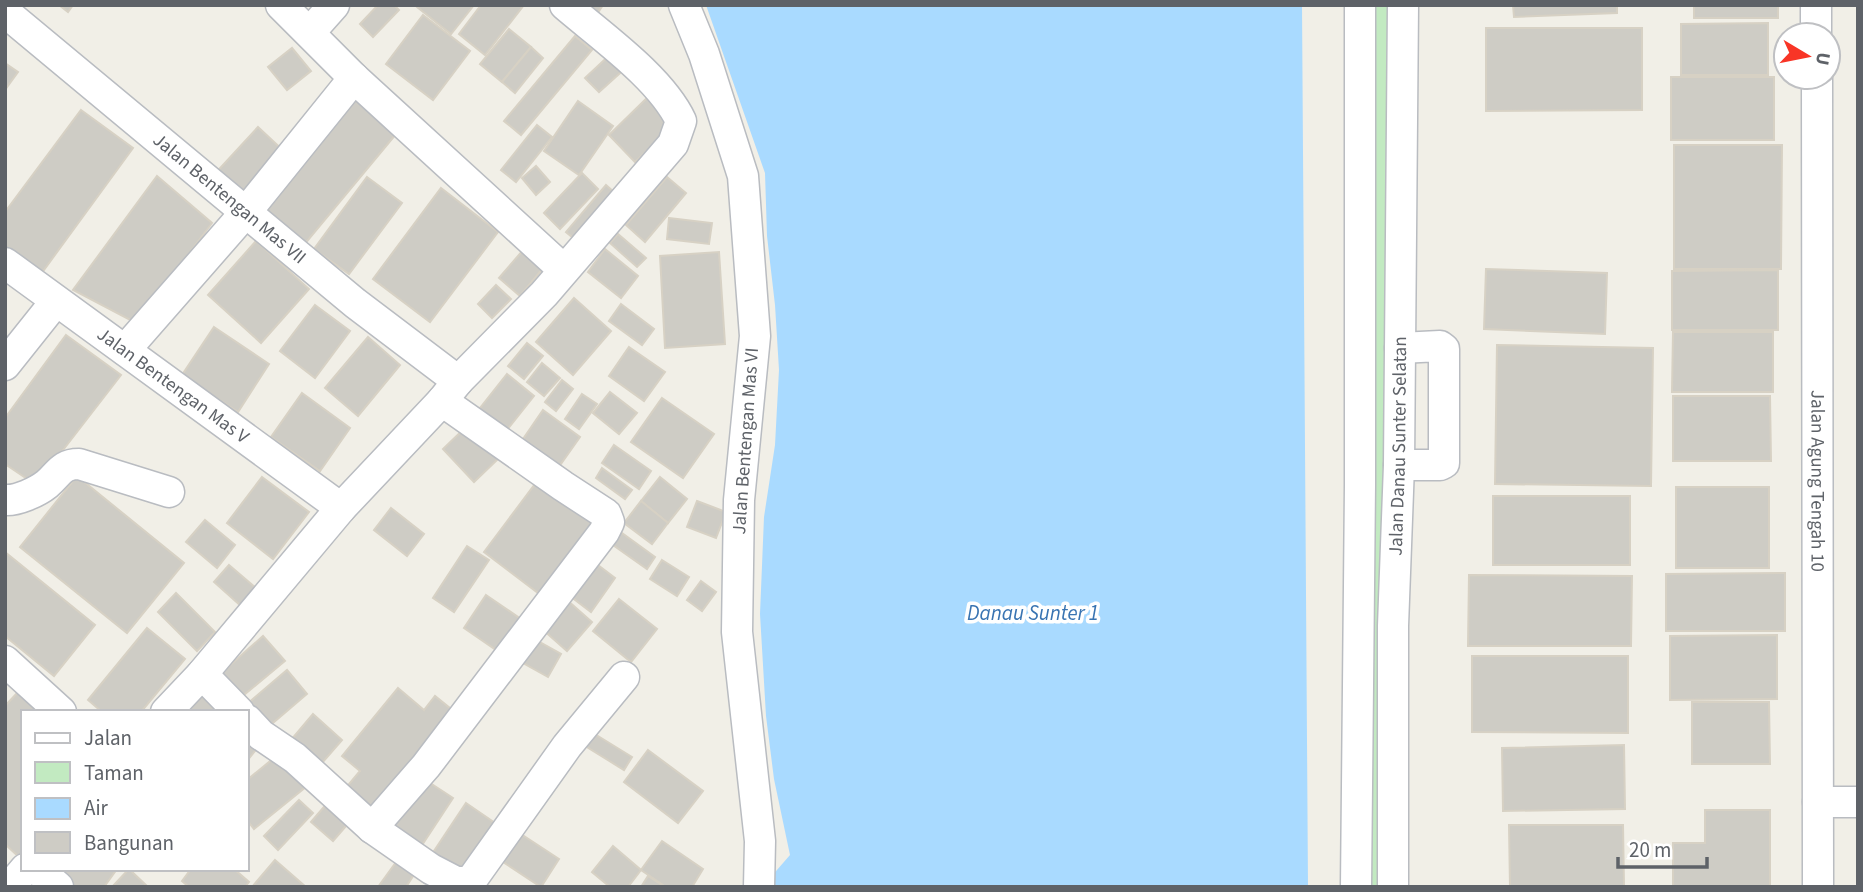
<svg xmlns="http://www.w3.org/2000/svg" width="1863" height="892" viewBox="0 0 1863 892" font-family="'Source Sans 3',sans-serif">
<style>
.green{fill:#c2eac1}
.water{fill:#a9daff}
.building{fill:#ceccc5;stroke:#d7d1c4;stroke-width:2}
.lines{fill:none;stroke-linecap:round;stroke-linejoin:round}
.minor-casing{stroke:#b9bcc1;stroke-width:33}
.minor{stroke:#fff;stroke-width:30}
.labels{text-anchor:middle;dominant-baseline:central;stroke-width:7;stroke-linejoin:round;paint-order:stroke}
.street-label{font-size:19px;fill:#5e6268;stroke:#fff}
.water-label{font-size:21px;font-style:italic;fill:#3974b2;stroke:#fff}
</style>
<rect width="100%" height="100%" fill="#f1efe7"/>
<path class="green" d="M1360,5H1403L1393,887H1356Z"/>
<path class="water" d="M706,5H1302L1308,887H768L770,878L790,855L774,779L766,716L760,614L764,517L775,445L779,370L775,305L767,236L765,173Z"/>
<g class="building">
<path d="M59,5H73L68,12Z"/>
<path d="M378,5H394L399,10L373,37L360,24Z"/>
<path d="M418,5H474L451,34L417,7Z"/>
<path d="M481,5H524L485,55L459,34Z"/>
<path d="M584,5H603L597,14Z"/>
<path d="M1513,5H1617V13L1514,17Z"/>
<rect x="1694" y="5" width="84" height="13"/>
<path d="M423,15L470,51L433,100L386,64Z"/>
<path d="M1768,23V75H1681V24Z"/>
<path d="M1486,28H1642V110L1486,111Z"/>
<path d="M509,29L531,47L502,82L480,64Z"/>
<path d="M575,36L592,50L521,135L504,121Z"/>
<path d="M531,47L543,58L515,93L502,82Z"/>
<path d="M292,48L311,71L287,90L268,67Z"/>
<path d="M614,51L628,66L599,92L585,78Z"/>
<path d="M5,63L18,72L5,90Z"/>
<rect x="1671" y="77" width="103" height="63"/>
<path d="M351,95L396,134L303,246L257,207Z"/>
<path d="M648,97L674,125L635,162L609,135Z"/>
<path d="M578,101L613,126L579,175L544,151Z"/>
<path d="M81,110L133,148L41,274L5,247V212Z"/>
<path d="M537,125L552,137L516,182L501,170Z"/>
<path d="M258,127L287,154L240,206L211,178Z"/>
<path d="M1674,145H1782L1781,269H1674Z"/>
<path d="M536,166L550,182L536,195L522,178Z"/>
<path d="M582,173L598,189L560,229L544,213Z"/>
<path d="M157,176L212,223L136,323L73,290Z"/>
<path d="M367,177L402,203L349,274L314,249Z"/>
<path d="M667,177L686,193L645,242L626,225Z"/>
<path d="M606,185L622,199L583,246L566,232Z"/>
<path d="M441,188L498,232L430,322L373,279Z"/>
<path d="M669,218L712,223L709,244L667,239Z"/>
<path d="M618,234L646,258L637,267L610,243Z"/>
<path d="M256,241L309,289L261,343L208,295Z"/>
<path d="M524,249L544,267L520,296L499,278Z"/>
<path d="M605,249L638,276L621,298L588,272Z"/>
<path d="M719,252L725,344L665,348L660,256Z"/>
<path d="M1486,269L1607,273L1605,334L1484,329Z"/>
<path d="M1778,270V330H1672V271Z"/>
<path d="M496,285L511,299L492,318L478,304Z"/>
<path d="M574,298L611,331L573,375L536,342Z"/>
<path d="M621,304L654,329L642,345L609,321Z"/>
<path d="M315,305L350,331L315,378L280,351Z"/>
<path d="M214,327L269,364L238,412L182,375Z"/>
<path d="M1673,332H1773V392H1672Z"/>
<path d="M66,335L121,375L36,485L5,464V418Z"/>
<path d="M368,337L400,365L358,416L325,388Z"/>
<path d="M527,343L543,356L524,379L508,366Z"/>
<path d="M1497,345L1653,348L1651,486L1495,484Z"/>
<path d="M629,347L665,372L644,401L609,376Z"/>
<path d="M542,363L560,378L544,396L527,382Z"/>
<path d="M507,374L534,396L503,435L476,413Z"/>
<path d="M562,380L573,389L556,411L545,402Z"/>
<path d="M610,392L637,413L619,434L593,413Z"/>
<path d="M302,393L350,428L320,471L271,437Z"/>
<path d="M582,394L597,404L579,429L565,419Z"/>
<path d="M1673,396H1770L1771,461H1673Z"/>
<path d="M662,398L714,434L683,478L631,442Z"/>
<path d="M543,410L580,437L558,468L521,442Z"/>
<path d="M467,426L498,459L474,482L443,449Z"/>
<path d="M614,445L651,471L639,489L602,463Z"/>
<path d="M602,468L632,490L625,499L596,478Z"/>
<path d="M77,476L184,563L127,633L20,547Z"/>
<path d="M541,476L603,524L546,599L484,552Z"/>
<path d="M262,477L309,512L273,559L227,523Z"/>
<path d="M660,477L687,499L668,523L641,501Z"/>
<rect x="1676" y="487" width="93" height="81"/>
<rect x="1493" y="496" width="137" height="69"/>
<path d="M641,501L668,523L652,544L624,523Z"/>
<path d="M697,501L726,512L716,538L687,527Z"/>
<path d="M391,508L424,534L407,556L374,530Z"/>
<path d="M205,520L235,545L217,568L186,542Z"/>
<path d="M611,525L655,557L647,569L603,538Z"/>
<path d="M467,546L489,560L454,612L433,598Z"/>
<path d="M5,552L95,625L54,676L5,636Z"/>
<path d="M590,559L615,578L591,612L566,593Z"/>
<path d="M662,560L689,577L677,596L650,579Z"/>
<path d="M229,565L256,588L241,606L214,582Z"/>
<path d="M1785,573V631H1666V574Z"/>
<path d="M1469,575L1632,576L1631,646H1468Z"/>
<path d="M701,581L716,592L702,611L687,600Z"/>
<path d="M176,593L215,632L197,651L158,612Z"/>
<path d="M486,595L521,619L499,652L464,628Z"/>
<path d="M619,599L657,629L631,662L593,631Z"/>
<path d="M567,600L592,622L567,651L542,629Z"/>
<path d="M147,628L185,659L141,712H102L88,700Z"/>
<path d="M1777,635V699L1670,700V636Z"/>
<path d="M263,636L285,661L239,699L219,675Z"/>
<path d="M529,636L561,654L548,677L516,659Z"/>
<path d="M1472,656H1628V733L1472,732Z"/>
<path d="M287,670L307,694L267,728L247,704Z"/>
<path d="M203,683L231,712H176Z"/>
<path d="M398,688L424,710L435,696L456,713L376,816L344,790L360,771L342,756Z"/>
<path d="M20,690L45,712H23L22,860L5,844V706Z"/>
<path d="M1692,702H1769L1770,764H1692Z"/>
<path d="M313,714L342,740L315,771L286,746Z"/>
<path d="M247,728L259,746L247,761Z"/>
<path d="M585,728L632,757L624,770L577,741Z"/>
<path d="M1624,745L1625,809L1503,811L1502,748Z"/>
<path d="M648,750L703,791L678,823L624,782Z"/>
<path d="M280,753L307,786L254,829L247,820V780Z"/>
<path d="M421,777L453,798L422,845L391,824Z"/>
<path d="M299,800L313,813L278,850L264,836Z"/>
<path d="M330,800L352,819L333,841L311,822Z"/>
<path d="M466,803L498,825L464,876L432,854Z"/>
<path d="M1705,810H1770V887H1673V843H1705Z"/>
<path d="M1509,825H1623L1624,887H1510Z"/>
<path d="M521,834L559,859L541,887L503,862Z"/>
<path d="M662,841L703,869L692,887H666L641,870Z"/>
<path d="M613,846L641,870L628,887H610L592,872Z"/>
<path d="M399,858L417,870L406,887H378Z"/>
<path d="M275,860L306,887H252Z"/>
<path d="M55,869H117L104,887H60Z"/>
<path d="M129,869L148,887H112Z"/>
<path d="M191,869H234L249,882L245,887H189L182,881Z"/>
<path d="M648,876L665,887H641Z"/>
</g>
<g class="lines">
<defs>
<g id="minor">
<path d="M281,5L354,78L564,270"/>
<path d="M684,5L704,54L743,176L755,336L739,500L737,632L760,841L759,887"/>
<path d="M1816,5V35"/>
<path id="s1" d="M5,12L355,303L458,381"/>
<path d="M310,32L334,5"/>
<path id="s2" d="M1817,77L1818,887"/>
<path id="s3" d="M5,263L341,508"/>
<path d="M125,350L246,212L354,78"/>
<path d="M5,365L56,301"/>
<path d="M1399,465H1440L1444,463V349L1440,346L1400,348"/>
<path d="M5,500C17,501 37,492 47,484C59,474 61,464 79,464L169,492"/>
<path d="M5,661L61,712"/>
<path d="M202,674L239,712"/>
<path d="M166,712L202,674L341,508L442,401L458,381L544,294L673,144L681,121C661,78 601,36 565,5"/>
<path d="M247,720L261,735L295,758L372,828L431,869L456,882H466L473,878L567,746L624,677"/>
<path d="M1818,802H1858"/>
<path d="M372,828L426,766L604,532L609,522L606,514L563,486L442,401"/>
<path d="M37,869L58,887"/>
<path d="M10,887L25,869"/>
<path d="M1356,887L1360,485V5"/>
<path id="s4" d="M1393,887V626L1399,465L1403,5"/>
</g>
</defs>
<use href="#minor" class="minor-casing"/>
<use href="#minor" class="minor"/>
</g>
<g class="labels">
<g class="street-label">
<text stroke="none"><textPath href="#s1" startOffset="292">Jalan Bentengan Mas VII</textPath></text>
<text stroke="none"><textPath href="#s3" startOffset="208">Jalan Bentengan Mas V</textPath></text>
<text transform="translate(746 441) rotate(-86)">Jalan Bentengan Mas VI</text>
<text stroke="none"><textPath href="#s4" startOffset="441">Jalan Danau Sunter Selatan</textPath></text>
<text stroke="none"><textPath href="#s2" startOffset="404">Jalan Agung Tengah 10</textPath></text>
</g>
<g class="water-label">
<text x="1033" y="613">Danau Sunter 1</text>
</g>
</g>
<rect width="1863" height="892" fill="none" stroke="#5e6268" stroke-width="14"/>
<rect x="21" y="710" width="228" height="161" fill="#ffffff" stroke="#bfc0c3" stroke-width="2"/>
<rect x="35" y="733" width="35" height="10" fill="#ffffff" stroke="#bfc0c3" stroke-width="2"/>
<text x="84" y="745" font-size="21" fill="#5e6268">Jalan</text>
<rect x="35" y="762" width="35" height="21" fill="#c2eac1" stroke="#bfc0c3" stroke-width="2"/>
<text x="84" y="780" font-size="21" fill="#5e6268">Taman</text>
<rect x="35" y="798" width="35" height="21" fill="#a9daff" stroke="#bfc0c3" stroke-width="2"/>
<text x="84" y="815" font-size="21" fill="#5e6268">Air</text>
<rect x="35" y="832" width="35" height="21" fill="#ceccc5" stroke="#bfc0c3" stroke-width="2"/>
<text x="84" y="850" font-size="21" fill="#5e6268">Bangunan</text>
<g transform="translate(1807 56) rotate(100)"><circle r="33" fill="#ffffff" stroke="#bfc0c3" stroke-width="2"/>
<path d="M0-5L12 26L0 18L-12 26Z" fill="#f83526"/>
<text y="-10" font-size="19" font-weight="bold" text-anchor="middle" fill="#5e6268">U</text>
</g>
<path d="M1618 857v10h89v-10" fill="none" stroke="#5e6268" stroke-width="3.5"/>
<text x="1629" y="857" font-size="21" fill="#5e6268" stroke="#ffffff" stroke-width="5" paint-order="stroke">20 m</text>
</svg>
